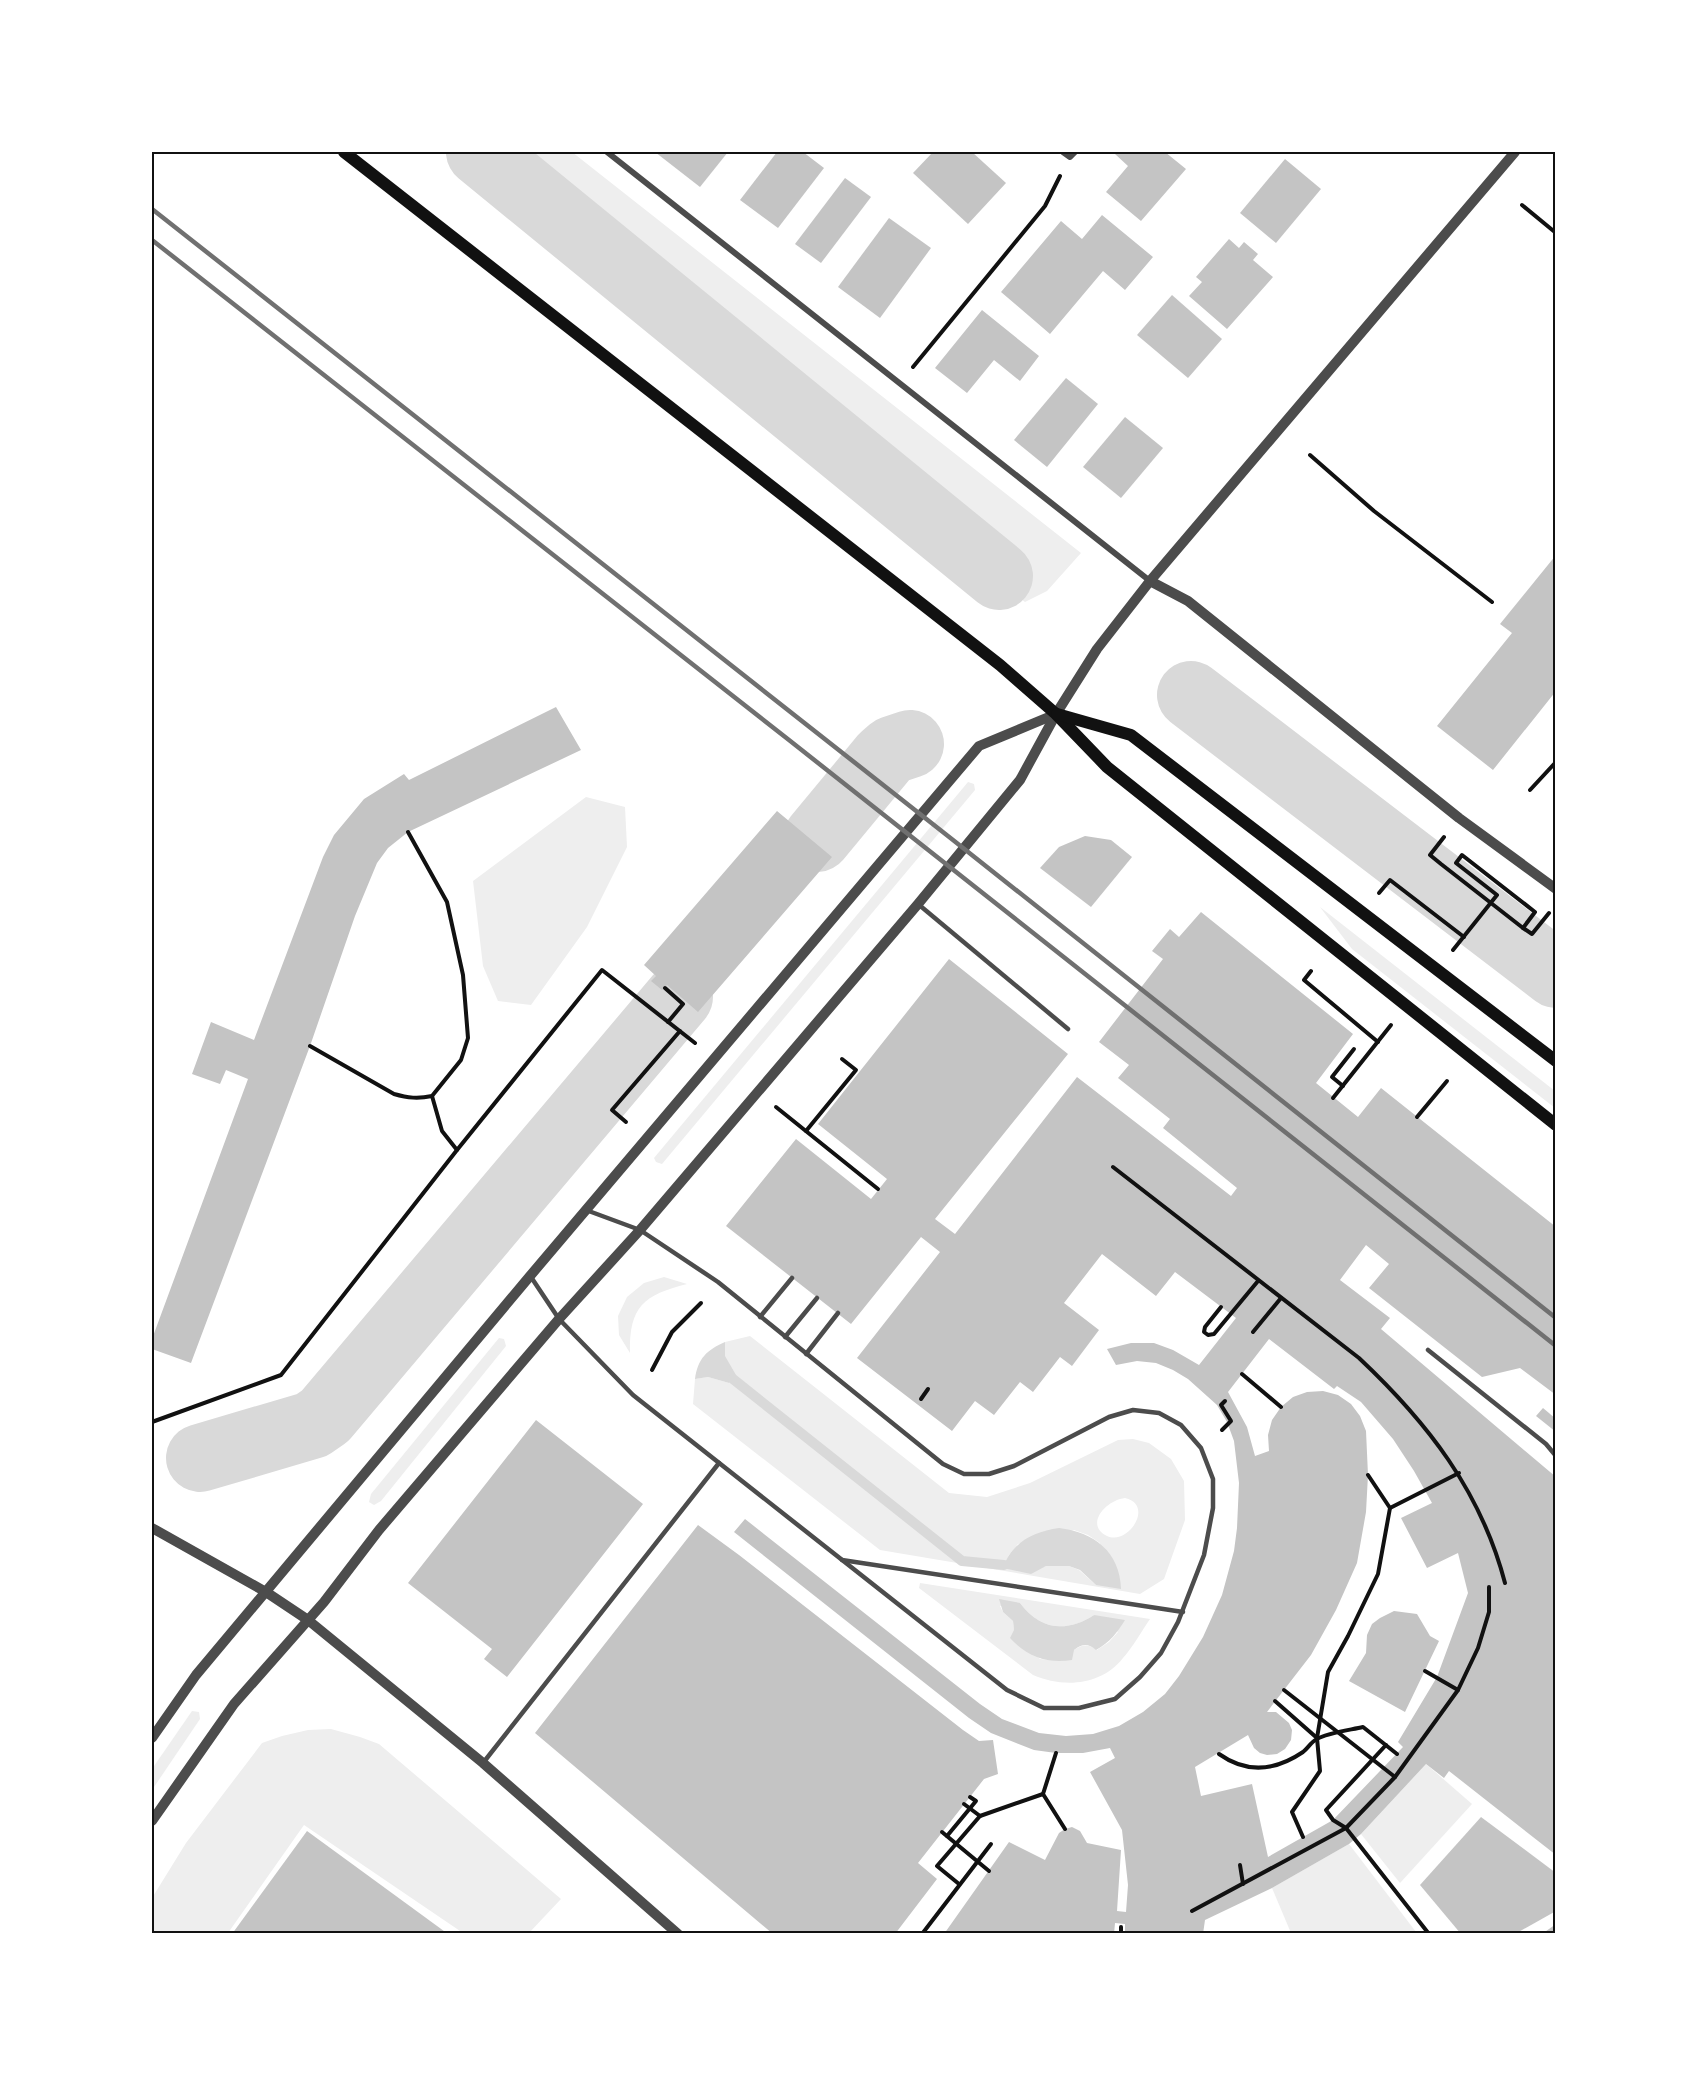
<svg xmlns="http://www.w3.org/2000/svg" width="1707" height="2085" viewBox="0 0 1707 2085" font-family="Merriweather,serif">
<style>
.green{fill:#eee;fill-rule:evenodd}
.water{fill:#d9d9d9}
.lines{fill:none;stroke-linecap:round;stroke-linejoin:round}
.stream{stroke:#d9d9d9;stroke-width:10}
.river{stroke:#d9d9d9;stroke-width:68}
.building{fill:#c4c4c4;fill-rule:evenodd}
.path{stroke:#111;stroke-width:4}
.service{stroke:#4c4c4c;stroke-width:4.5}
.minor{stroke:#4c4c4c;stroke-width:6}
.tertiary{stroke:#4c4c4c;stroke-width:10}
.secondary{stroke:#111;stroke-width:12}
.rail{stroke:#707070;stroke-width:4.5}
.neatline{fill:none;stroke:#111;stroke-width:2}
</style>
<rect width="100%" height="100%" fill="#fff"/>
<g class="green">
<path d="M492,152H572L1081,553L1047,591L1025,602L1000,583L1009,571Z"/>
<path d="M968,782L974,784L975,790L662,1164L656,1162L654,1158Z"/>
<path d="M586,797L625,807L627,847L587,927L531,1005L498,1001L483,966L473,881Z"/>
<path d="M1320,907L1555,1091V1108L1352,949Z"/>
<path d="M664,1277L687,1284C644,1295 629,1306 630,1353L619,1335L618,1316L627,1297L644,1283Z"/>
<path d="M750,1336L949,1493L987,1497L1030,1483L1118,1440L1133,1439L1149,1443L1171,1459L1184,1481L1185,1520L1164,1579L1140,1594L880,1550L693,1404L695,1379L708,1377L729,1383L724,1356L725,1342ZM1125,1498C1155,1505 1128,1546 1107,1536C1084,1525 1106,1500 1125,1498ZM1074,1530L1088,1535L1100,1543L1096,1585L1079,1570L1069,1566H1046L1035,1570L1004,1565L1009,1555L1018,1544Z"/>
<path d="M499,1338L504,1339L506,1346L381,1501L374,1505L369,1502L371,1494Z"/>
<path d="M920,1583L1150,1619C1141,1632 1133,1647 1123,1658C1101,1686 1063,1688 1033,1675L919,1588ZM1020,1603C1040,1630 1066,1633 1094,1615L1118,1632L1109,1642L1097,1650C1082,1639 1073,1651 1062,1661L1040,1659L1014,1630L1013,1621L1003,1612L1000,1606Z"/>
<path d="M192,1711L199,1712L200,1719L152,1790V1769Z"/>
<path d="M331,1729L360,1737L379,1744L561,1899L529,1933H463L304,1825L228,1933H152V1898L186,1843L262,1743L282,1736L308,1730Z"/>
<path d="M1426,1764L1472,1804L1400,1883L1361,1834Z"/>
<path d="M1349,1844L1416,1932L1414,1933H1291L1272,1888Z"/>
</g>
<g class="water">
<path d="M725,1342V1356L736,1375L729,1383L708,1377L695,1379C698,1358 707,1350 725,1342Z"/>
<path d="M1059,1528C1094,1532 1120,1552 1121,1589L1096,1585L1080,1570L1069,1566H1046L1031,1574L1003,1568C1012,1542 1033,1532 1059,1528Z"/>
<path d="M999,1599L1020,1603C1040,1630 1066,1633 1094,1615L1125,1620C1117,1633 1110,1642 1096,1650C1088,1643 1082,1644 1074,1650L1072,1660C1048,1664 1027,1657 1010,1638L1014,1630L1013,1621L1003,1612Z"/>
</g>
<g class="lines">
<path class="stream" d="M733,1379L962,1561L1004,1565"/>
<g class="river">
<path d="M480,152L999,576"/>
<path d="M1191,695L1556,974"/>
<path d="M817,838L884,757L892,750L910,744"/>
<path d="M200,1458L312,1425L325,1416L679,997"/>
</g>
</g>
<g class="building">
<path d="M655,152H728L700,187Z"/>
<path d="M777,152H803L824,168L778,228L740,200Z"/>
<path d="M933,152H972L1006,183L968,224L913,173Z"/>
<path d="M1117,152H1165L1186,169L1141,221L1106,192L1128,166L1115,154Z"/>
<path d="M1285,159L1321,189L1276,243L1240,213Z"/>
<path d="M845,178L871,197L821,263L795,244Z"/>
<path d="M1102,215L1153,257L1125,290L1103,271L1050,334L1001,292L1061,221L1082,239Z"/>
<path d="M889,218L931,248L880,318L838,287Z"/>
<path d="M1229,239L1239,248L1244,242L1258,254L1253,260L1273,277L1227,329L1189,296L1202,282L1196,277Z"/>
<path d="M1172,295L1222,339L1188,378L1137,335Z"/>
<path d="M982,310L1039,356L1020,381L994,360L967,393L935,368Z"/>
<path d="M1066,378L1098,404L1047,467L1014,440Z"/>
<path d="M1125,417L1163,448L1121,498L1083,467Z"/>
<path d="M1556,555V691L1493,770L1437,726L1512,633L1500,624Z"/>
<path d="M556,707L581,750L408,832L388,848L377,863L355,916L310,1046L191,1363L152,1349V1339L248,1079L226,1070L220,1084L192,1074L211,1022L254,1040L323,857L334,835L364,799L404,774L409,780Z"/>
<path d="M777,811L832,857L698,1012L667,985L662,990L651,981L656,976L644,965Z"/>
<path d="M1085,836L1111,840L1132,857L1091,907L1040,868L1059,847Z"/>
<path d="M1201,912L1353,1034L1316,1083L1358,1117L1381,1088L1556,1227V1269L1554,1272L1556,1273V1395L1520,1368L1482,1377L1369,1288L1389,1264L1366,1245L1340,1280L1390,1318L1381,1329L1556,1477V1855L1449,1771L1444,1778L1426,1764L1361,1834L1349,1844L1272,1888L1205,1920L1203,1934H1125V1924L1115,1923L1114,1934H944L1009,1842L1045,1860L1059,1833L1065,1829L1072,1827L1080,1831L1087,1843L1121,1850L1117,1911L1126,1912L1128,1885L1122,1830L1090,1772L1115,1758L1110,1748L1083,1753H1056L1034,1750L991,1733L969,1718L734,1532L745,1519L980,1704L1002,1719L1039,1733L1066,1736L1093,1734L1119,1726L1143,1712L1165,1694L1179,1676L1203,1637L1222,1595L1234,1551L1237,1528L1239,1483L1234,1441L1227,1422L1217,1405L1188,1379L1173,1370L1156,1363L1137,1361L1116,1365L1107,1349L1131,1343H1154L1173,1350L1199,1365L1236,1318L1175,1272L1156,1296L1102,1254L1064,1303L1099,1330L1072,1366L1060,1357L1033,1392L1020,1382L994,1415L975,1401L952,1431L857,1358L940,1252L921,1237L851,1324L726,1226L796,1139L871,1199L887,1179L818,1124L949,959L1068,1054L935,1219L955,1234L1077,1077L1231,1196L1237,1188L1163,1128L1170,1119L1118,1078L1129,1065L1099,1042L1163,959L1152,951L1170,929L1179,937ZM1269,1339L1334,1389L1337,1386L1361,1402L1393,1439L1414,1471L1432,1503L1401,1518L1427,1568L1458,1553L1468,1593L1437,1677L1398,1742L1403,1747L1333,1820L1268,1857L1252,1784L1201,1796L1195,1767L1248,1735L1254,1748L1260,1753L1267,1755L1277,1754L1285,1749L1291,1740L1292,1730L1289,1723L1276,1712H1267L1311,1655L1336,1610L1357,1563L1366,1512L1368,1475L1366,1431L1360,1416L1351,1404L1338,1395L1323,1391L1307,1392L1293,1397L1281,1407L1272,1420L1268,1435L1269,1451L1255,1456L1247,1427L1228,1392Z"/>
<path d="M1543,1408L1556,1419V1432L1536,1416Z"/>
<path d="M536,1420L643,1504L507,1677L484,1659L492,1649L408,1583Z"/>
<path d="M698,1525L739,1555L963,1730L979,1741L993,1740L998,1774L984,1779L918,1863L937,1879L895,1934H773L535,1733Z"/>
<path d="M1394,1611L1417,1614L1430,1636L1439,1641L1405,1712L1349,1681L1366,1653L1367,1635L1372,1624L1380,1618Z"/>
<path d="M1481,1817L1556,1873V1911L1515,1934H1461L1420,1885Z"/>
<path d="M307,1831L448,1934H232Z"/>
<path d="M1556,1924V1934H1542Z"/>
</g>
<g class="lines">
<g class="path">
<path d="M1522,205L1556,233"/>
<path d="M913,367L1045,206L1060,176"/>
<path d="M1310,455L1374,511L1492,602"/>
<path d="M1530,790L1556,762"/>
<path d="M1444,837L1430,855L1441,864L1523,928L1535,912L1462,855L1456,863L1497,895L1453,950"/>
<path d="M1379,893L1390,880L1464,937"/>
<path d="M1523,928L1532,934L1549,913"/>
<path d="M1311,971L1304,980L1378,1042"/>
<path d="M665,988L683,1004L668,1022"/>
<path d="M310,1046L394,1094C408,1098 418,1099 432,1096L461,1060L468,1038L463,975L447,902L408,832"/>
<path d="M1343,1086L1332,1077L1354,1049"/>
<path d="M432,1096L442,1131L457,1150"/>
<path d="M1333,1098L1391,1025"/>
<path d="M776,1107L878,1189"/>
<path d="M1417,1117L1447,1081"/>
<path d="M626,1122L612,1110L680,1031"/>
<path d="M806,1131L856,1070L842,1059"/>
<path d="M1113,1167L1359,1358C1427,1422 1481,1491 1505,1583"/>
<path d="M1221,1307L1205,1327L1204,1332L1208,1335L1214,1334L1258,1281"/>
<path d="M1253,1332L1281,1298"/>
<path d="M652,1370L672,1332L701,1303"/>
<path d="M1242,1374L1281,1407"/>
<path d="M921,1399L928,1389"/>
<path d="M152,1422L281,1375L457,1150L602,970L695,1043"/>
<path d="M1222,1430L1231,1421L1221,1405L1225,1401"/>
<path d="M1390,1508L1459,1473"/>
<path d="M1425,1671L1458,1690"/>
<path d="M1284,1690L1395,1777"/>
<path d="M1275,1701L1317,1738"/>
<path d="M1386,1745L1326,1810L1333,1820L1346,1828L1429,1934"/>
<path d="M1056,1753L1043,1794L1065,1829"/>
<path d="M1219,1754C1247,1774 1275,1771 1303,1752C1308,1748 1311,1742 1317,1739C1327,1733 1350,1730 1363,1727L1397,1754"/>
<path d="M964,1804L980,1816"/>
<path d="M942,1832L989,1871"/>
<path d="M947,1836L976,1801L970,1797"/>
<path d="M1303,1837L1292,1812L1320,1771L1317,1738L1328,1672L1348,1636L1378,1574L1390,1508L1368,1475"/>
<path d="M1240,1865L1243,1884"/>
<path d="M959,1884L937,1866L980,1816L1043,1794"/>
<path d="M1192,1911L1346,1828L1395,1777L1458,1690L1478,1648L1489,1612V1587"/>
<path d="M922,1934L991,1844"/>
<path d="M1121,1934V1927"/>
</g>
<g class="service">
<path d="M918,904L1068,1029"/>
<path d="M531,1277L559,1319L633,1395L1007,1690L1044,1708H1079L1115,1699L1140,1677L1161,1653L1178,1622L1204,1555L1213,1508V1479L1201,1448L1181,1425L1159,1413L1133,1410L1109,1417L1014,1466L989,1474H964L943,1464L718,1282L640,1230L586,1210"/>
<path d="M760,1317L792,1278"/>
<path d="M785,1337L817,1298"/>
<path d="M1428,1350L1546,1444L1556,1456"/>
<path d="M806,1354L838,1313"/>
<path d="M842,1560L1183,1612"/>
<path d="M483,1763L719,1463"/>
</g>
<g class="minor">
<path d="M607,152L1150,581"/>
<path d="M1063,152L1070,157L1075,152"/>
</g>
<g class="tertiary">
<path d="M1150,581L1188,601L1459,818L1556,889"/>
<path d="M152,1528L266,1592L308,1620L483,1763L678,1934"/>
<path d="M152,1738L196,1675L530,1276L979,746L1056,714"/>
<path d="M152,1821L234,1704L324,1602L379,1530L559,1319L640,1230L918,904L1020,780L1056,714L1097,649L1150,581L1515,152"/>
</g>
<g class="secondary">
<path d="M344,152L1000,665L1056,714L1107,767L1556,1125"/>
<path d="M1057,714L1131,735L1556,1061"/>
</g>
<g class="rail">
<path d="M152,209L953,840L1556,1318"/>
<path d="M152,240L789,740L1556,1346"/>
</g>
</g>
<rect width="1707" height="2085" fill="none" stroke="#ffffff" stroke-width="306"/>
<rect x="153" y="153" width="1401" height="1779" class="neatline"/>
</svg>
